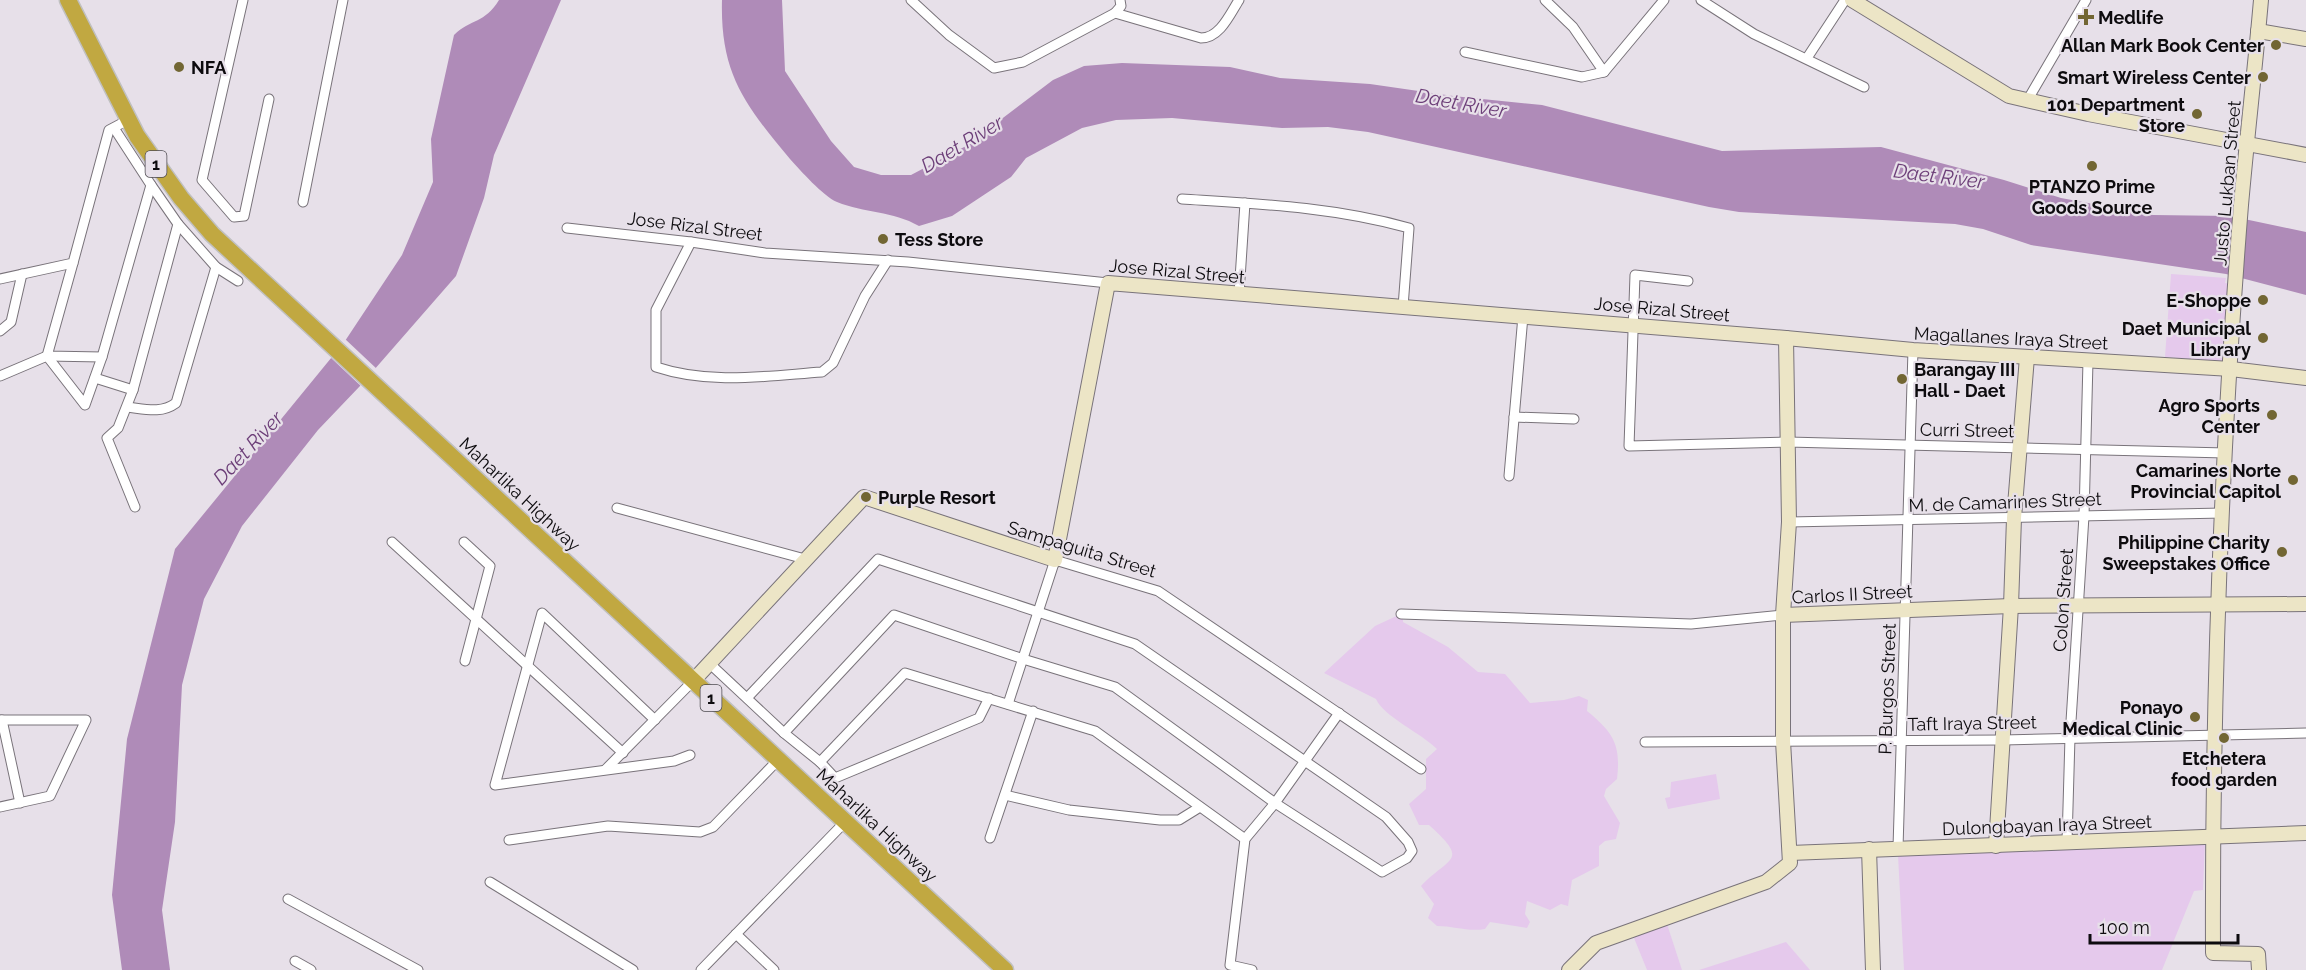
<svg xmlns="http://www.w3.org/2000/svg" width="2306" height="970" viewBox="0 0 2306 970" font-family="Raleway,sans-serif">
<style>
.green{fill:#e5c9ec}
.water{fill:#af8bb8}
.pier{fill:#e7e0e9}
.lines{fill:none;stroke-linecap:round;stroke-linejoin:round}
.street-casing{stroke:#79737a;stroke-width:11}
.secondary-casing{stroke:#79737a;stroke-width:16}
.highway-casing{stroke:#c0c0c0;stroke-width:19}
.street{stroke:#fff;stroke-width:9}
.secondary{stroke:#ece5c6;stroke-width:14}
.highway{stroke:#c1a841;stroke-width:16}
.poi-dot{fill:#726633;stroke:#e7e0e9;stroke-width:2}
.labels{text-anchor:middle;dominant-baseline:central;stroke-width:4.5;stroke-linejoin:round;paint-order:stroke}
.shield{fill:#e7e0e9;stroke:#4e4b50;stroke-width:1.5}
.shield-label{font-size:16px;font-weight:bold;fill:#0d0b0e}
.poi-label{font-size:18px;font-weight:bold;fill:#0d0b0e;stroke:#e7e0e9;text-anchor:end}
.street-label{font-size:18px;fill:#0d0b0e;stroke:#e7e0e9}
.water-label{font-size:20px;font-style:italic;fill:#6c3e78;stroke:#e7e0e9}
</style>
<rect width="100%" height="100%" fill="#e7e0e9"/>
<g class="green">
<path d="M2171,274L2226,278L2225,283L2234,284L2228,362L2165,357Z"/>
<path d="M1403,613V622L1448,647L1478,672L1505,674L1530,703L1564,700L1579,696L1588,700L1587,711C1614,733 1621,745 1617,779L1606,789L1604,796L1620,823L1616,839L1605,841L1599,846V866L1572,880L1568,906L1561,904L1550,910L1527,901L1525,914L1530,922L1527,928L1490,922L1485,929C1468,932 1454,926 1437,926L1428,918L1434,904L1421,886C1450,856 1470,862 1429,825H1419L1409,804L1426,789V759L1437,749C1421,733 1383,716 1376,699L1324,673L1375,626Z"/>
<path d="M1716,774L1720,799L1668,809L1665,798L1670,797L1671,782Z"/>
<path d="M2205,842L2203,890L2194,891L2162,970H1904L1898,855Z"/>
<path d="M1666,921L1682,970H1647L1632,933Z"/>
<path d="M1786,942L1810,970H1699Z"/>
</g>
<g class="water">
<path d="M499,0H561L494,155L484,198L456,276L360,386L318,430L242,526L204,599L182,685L175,822L162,910L170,970H122L112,895L127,739L175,549L345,341L402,255L433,182L431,139L454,35C472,18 484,24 499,0Z"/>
<path d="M722,0H782L785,71L831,141L854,167L881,175H911L966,146L1053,80L1084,66L1122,63L1230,67L1280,78L1370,84L1453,96L1542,105L1722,151L1881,147L2004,180L2061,198L2153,215L2230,216L2306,232V295L2226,274L2031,245L1983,229L1955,224L1739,212L1709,207L1368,132L1328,127L1282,128L1172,118L1116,120L1082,128L1026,158L1011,177L952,216L919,226C893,211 864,213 837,202C823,196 800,170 790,159C745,105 720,74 722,0Z"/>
</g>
<path class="pier" d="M344,338L378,370L363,388L329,356Z"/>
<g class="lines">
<defs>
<g id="street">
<path d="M243,0L202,180L234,217L244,216L269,99"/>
<path d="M911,0L949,35L994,68L1023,62L1115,13"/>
<path d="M1120,0L1121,6L1115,13L1201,38C1220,38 1230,14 1239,0"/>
<path d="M1545,0L1573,27L1604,72L1664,0"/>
<path d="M1701,0L1754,34L1864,87"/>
<path d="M1465,52L1582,77L1604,72"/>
<path d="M1807,58L1845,0"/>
<path d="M2027,101L2086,0"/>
<path d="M1182,199C1260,204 1333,207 1409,228L1403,307"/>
<path d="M303,202L343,0"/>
<path d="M178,224L216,267L238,281"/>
<path d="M567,228L691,242L765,253L908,262L1108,283"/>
<path d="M691,242L656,310V367C710,385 766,376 822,372L833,363L865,296L888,260"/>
<path d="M73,263L47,356L102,357"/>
<path d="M0,279L73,263L109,130L128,120"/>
<path d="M1688,281L1635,275L1629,446L1788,442L2226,453"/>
<path d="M1239,294L1245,203"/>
<path d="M0,331L11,322L22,274"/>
<path d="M0,376L47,356L85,405L102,357L151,185L114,128"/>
<path d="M95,378L133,390"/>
<path d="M127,407C145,409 161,414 176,403L216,267"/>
<path d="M1514,417L1574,419"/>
<path d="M1509,476L1523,316"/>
<path d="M135,507L107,438L118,428L133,390L178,224L151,185"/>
<path d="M617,508L805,559"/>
<path d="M1789,522L2223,513"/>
<path d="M392,542L623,753"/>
<path d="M464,542L490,566L465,661"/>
<path d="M1401,614L1691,624L1783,615"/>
<path d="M708,662L784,733L894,615L1023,659L1115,687L1275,803L1382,872L1407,858L1412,851L1408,842L1386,817L1135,644L878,559L747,698"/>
<path d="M1008,704L1055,560L1158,591L1421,769"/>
<path d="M0,720H86L50,796L0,807"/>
<path d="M2,720L20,803"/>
<path d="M655,720L542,613L495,785L674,761L690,755"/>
<path d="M784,733L820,762L905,673L1095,731L1245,839"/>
<path d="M1645,742L2003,740L2306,733"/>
<path d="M820,762L835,778L979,718L989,698"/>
<path d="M606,769L693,681"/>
<path d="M1005,795L1069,810L1160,820H1179L1200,807"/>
<path d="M990,838L1033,711"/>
<path d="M509,840L608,826L700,832L713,827L778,760"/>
<path d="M2067,842L2070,737L2084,516L2088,361"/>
<path d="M1898,848L1913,350"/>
<path d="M490,882L633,970"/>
<path d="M288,899L418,970"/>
<path d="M736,934L774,970"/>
<path d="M295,961L311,970"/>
<path d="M701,970L845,822"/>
<path d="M1252,970L1230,965L1245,839L1275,803L1339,713"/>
</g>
<g id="secondary">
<path d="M1852,0L2009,96L2088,114L2306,155"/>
<path d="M2258,31L2306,39"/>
<path d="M1783,615L2011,606L2306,604"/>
<path d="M693,681L864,497L1055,560L1108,283L1786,338L1913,350L2231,369L2306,378"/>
<path d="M1996,846L2011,606L2014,518L2027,357"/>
<path d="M1869,849L1873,970"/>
<path d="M1790,853L2306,833"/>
<path d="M1569,970L1596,943L1766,882L1790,863L1783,741V615L1789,522L1786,338"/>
<path d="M2259,970L2258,954L2213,953C2212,704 2221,454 2241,205C2247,137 2255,69 2261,0"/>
</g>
<path id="highway" d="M68,0L137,136L181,198L212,234L1005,970"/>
</defs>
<use href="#street" class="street-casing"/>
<use href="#secondary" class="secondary-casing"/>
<use href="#highway" class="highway-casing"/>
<use href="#street" class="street"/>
<use href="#secondary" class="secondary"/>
<use href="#highway" class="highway"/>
</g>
<g class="poi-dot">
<path d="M2083 8h6v6h6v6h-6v6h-6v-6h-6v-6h6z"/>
<circle cx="2276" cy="45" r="6"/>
<circle cx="179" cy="67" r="6"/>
<circle cx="2263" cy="77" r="6"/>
<circle cx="2197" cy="114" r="6"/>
<circle cx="2092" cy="166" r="6"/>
<circle cx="883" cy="239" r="6"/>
<circle cx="2263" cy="300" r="6"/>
<circle cx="2263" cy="338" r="6"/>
<circle cx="1902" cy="379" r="6"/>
<circle cx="2272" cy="415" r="6"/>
<circle cx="2293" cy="480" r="6"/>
<circle cx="866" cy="497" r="6"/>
<circle cx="2282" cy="552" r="6"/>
<circle cx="2195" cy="717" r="6"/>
<circle cx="2224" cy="738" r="6"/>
</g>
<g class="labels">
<g class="shield">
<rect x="145.5" y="151" width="21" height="26" rx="4.5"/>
<rect x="700.5" y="685" width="21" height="26" rx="4.5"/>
</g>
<g class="shield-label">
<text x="156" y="164">1</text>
<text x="711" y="698">1</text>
</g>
<g class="poi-label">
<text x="2098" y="17" text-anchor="start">Medlife</text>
<text x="2264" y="45">Allan Mark Book Center</text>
<text x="191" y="67" text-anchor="start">NFA</text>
<text x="2251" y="77">Smart Wireless Center</text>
<text x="2185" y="104">101 Department<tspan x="2185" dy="21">Store</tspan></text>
<text x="2092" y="186" text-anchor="middle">PTANZO Prime<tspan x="2092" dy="21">Goods Source</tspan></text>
<text x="895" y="239" text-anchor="start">Tess Store</text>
<text x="2251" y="300">E-Shoppe</text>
<text x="2251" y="328">Daet Municipal<tspan x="2251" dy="21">Library</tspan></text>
<text x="1914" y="369" text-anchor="start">Barangay III<tspan x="1914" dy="21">Hall - Daet</tspan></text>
<text x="2260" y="405">Agro Sports<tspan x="2260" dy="21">Center</tspan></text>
<text x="2281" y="470">Camarines Norte<tspan x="2281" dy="21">Provincial Capitol</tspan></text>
<text x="878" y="497" text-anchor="start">Purple Resort</text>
<text x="2270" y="542">Philippine Charity<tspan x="2270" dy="21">Sweepstakes Office</tspan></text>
<text x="2183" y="707">Ponayo<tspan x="2183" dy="21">Medical Clinic</tspan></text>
<text x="2224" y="758" text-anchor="middle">Etchetera<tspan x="2224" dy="21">food garden</tspan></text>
</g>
<g class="street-label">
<text transform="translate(2227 183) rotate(-85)">Justo Lukban Street</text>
<text transform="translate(695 226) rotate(7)">Jose Rizal Street</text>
<text transform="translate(1177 271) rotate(5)">Jose Rizal Street</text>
<text transform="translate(1662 309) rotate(5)">Jose Rizal Street</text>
<text transform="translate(2011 338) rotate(3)">Magallanes Iraya Street</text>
<text transform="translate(1967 430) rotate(1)">Curri Street</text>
<text transform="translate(520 494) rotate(43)">Maharlika Highway</text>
<text transform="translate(2005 502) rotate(-2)">M. de Camarines Street</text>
<text transform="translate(1082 549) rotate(17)">Sampaguita Street</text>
<text transform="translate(1852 594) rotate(-3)">Carlos II Street</text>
<text transform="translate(2063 600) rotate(-86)">Colon Street</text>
<text transform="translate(1887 689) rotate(-88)">P. Burgos Street</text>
<text transform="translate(1972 723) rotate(-1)">Taft Iraya Street</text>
<text transform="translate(877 825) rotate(43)">Maharlika Highway</text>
<text transform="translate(2047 825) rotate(-2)">Dulongbayan Iraya Street</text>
</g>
<g class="water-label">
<text transform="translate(1461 103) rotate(10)">Daet River</text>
<text transform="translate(962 144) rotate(-31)">Daet River</text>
<text transform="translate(1939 176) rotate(7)">Daet River</text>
<text transform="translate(248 448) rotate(-47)">Daet River</text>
</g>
</g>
<path d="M2090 934v9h148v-9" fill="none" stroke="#0d0b0e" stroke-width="3"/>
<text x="2099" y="934" font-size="18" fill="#0d0b0e" stroke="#e7e0e9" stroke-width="4.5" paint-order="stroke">100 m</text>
</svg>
